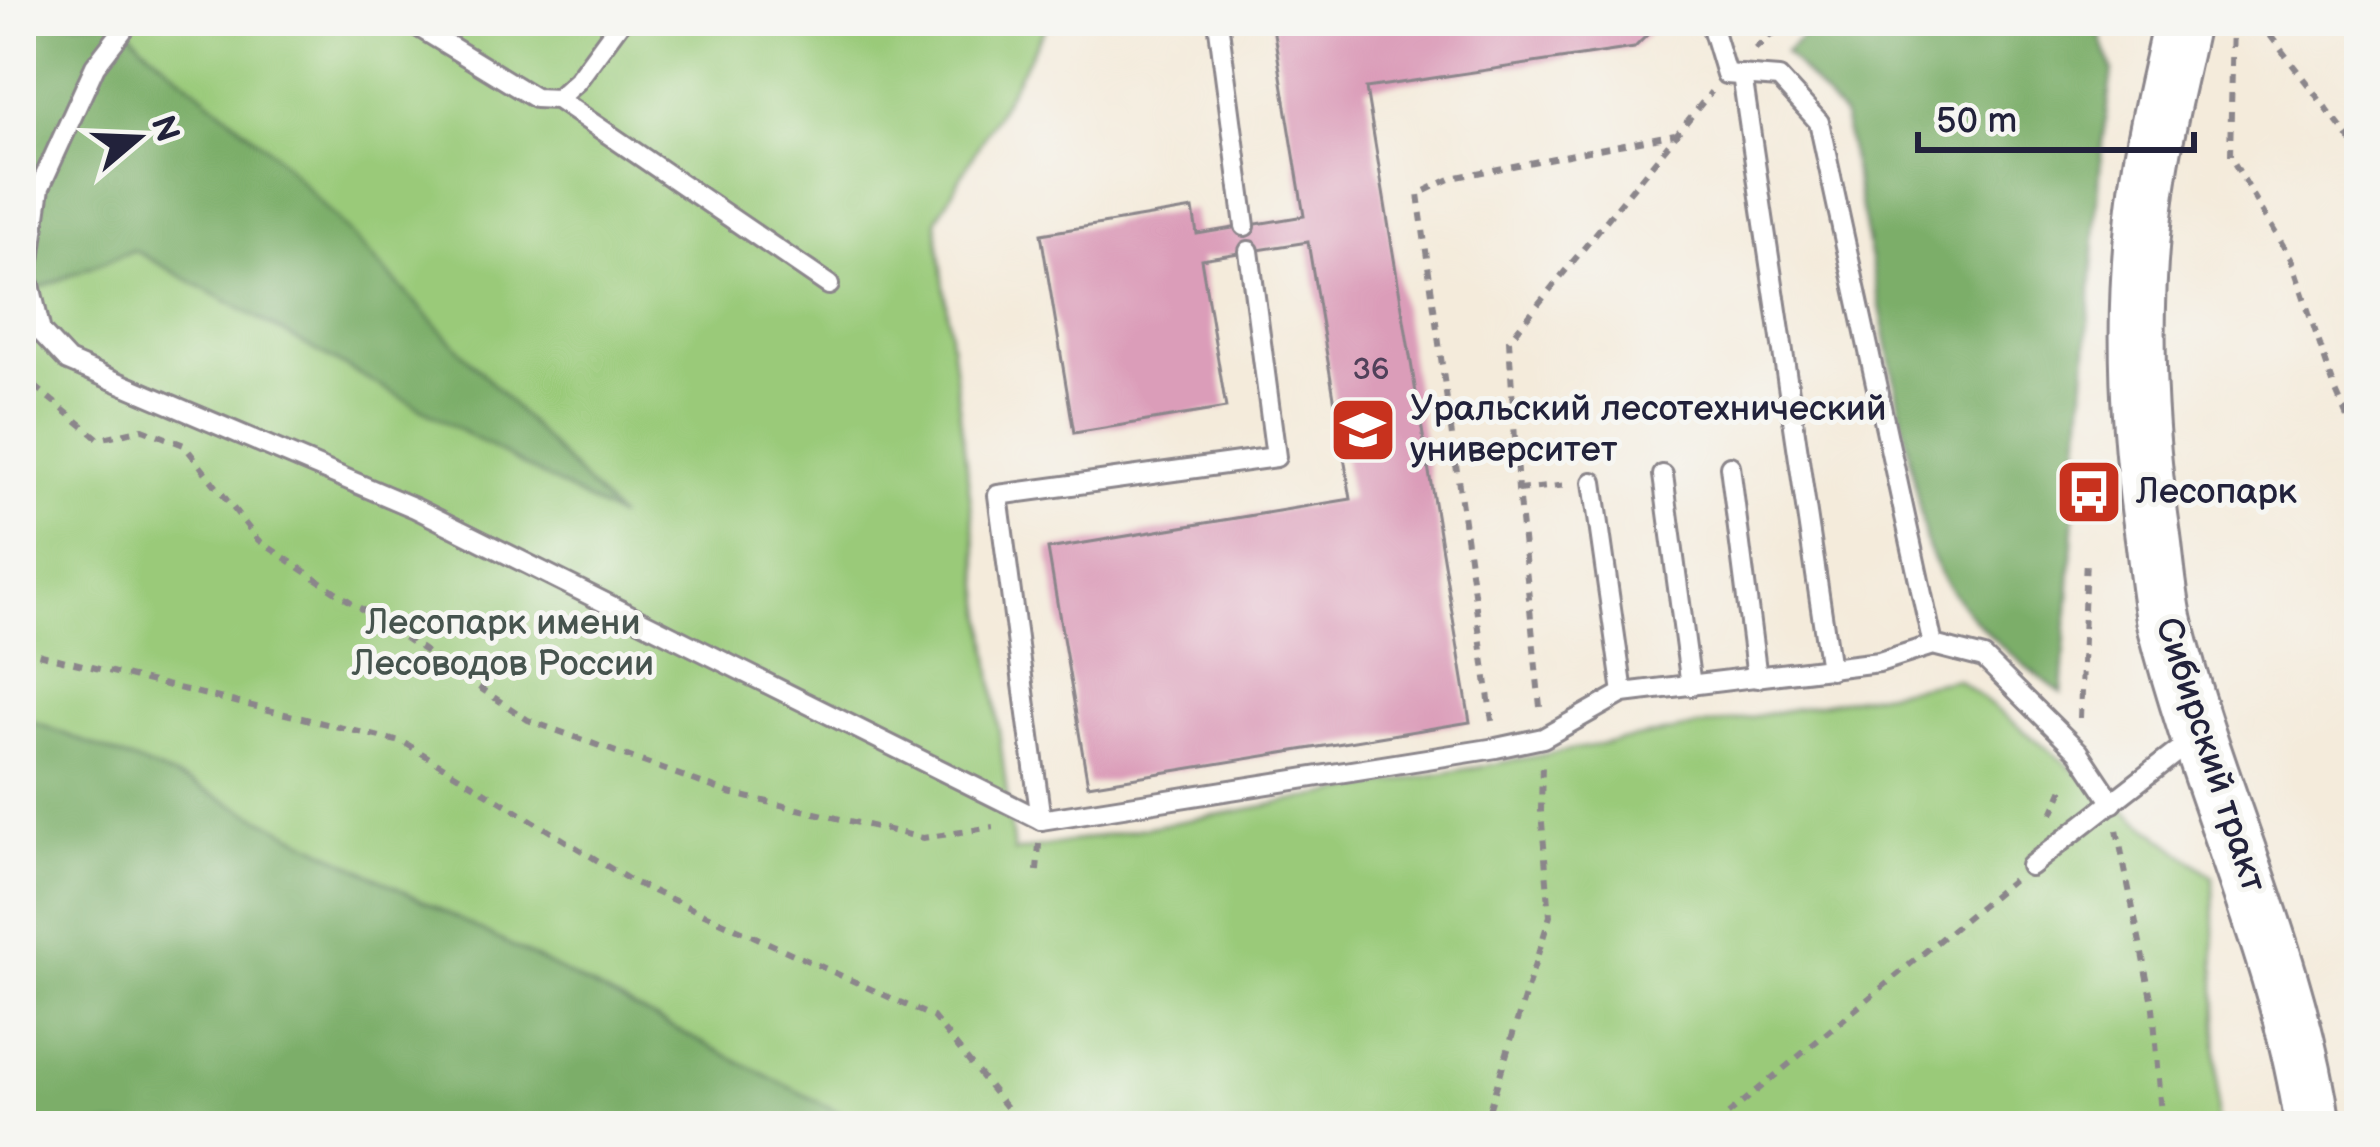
<svg xmlns="http://www.w3.org/2000/svg" width="2380" height="1147" viewBox="0 0 2380 1147" font-family="'Balsamiq Sans',sans-serif">
<style>
.green{fill:#9aca79;stroke:#5e765a;stroke-width:3}
.forest{fill:#7bae69;stroke:#4e6852;stroke-width:3}
.building{fill:#db9db9}
.lines{fill:none;stroke-linecap:round;stroke-linejoin:round}
.lane-casing{stroke:#8b868b;stroke-width:24}
.secondary-casing{stroke:#8b868b;stroke-width:60}
.path{stroke:#8b868b;stroke-width:6;stroke-dasharray:9 9;stroke-linecap:butt}
.lane{stroke:#fff;stroke-width:18}
.secondary{stroke:#fff;stroke-width:54}
.labels{text-anchor:middle;dominant-baseline:central;stroke-width:10;stroke-linejoin:round;paint-order:stroke}
.number-label{font-size:30px;fill:#50415a}
.poi-label{font-size:36px;fill:#22223b;stroke:#f6f6f2;text-anchor:start}
.park-label{font-size:36px;fill:#46544e;stroke:#f6f6f2}
.street-label{font-size:36px;fill:#22223b;stroke:#f6f6f2}
</style>
<rect width="100%" height="100%" fill="#f6f6f2"/>
<filter id="ink" filterUnits="userSpaceOnUse"><feTurbulence type="fractalNoise" baseFrequency=".00833" numOctaves="2"/><feDisplacementMap in="SourceGraphic" scale="24" xChannelSelector="R" yChannelSelector="G"/><feConvolveMatrix kernelMatrix="1 2 1 2 8 2 1 2 1" color-interpolation-filters="sRGB"/></filter>
<filter id="wash" filterUnits="userSpaceOnUse"><feTurbulence type="fractalNoise" baseFrequency=".004" numOctaves="4" result="noise"/><feDisplacementMap in="SourceGraphic" scale="48" xChannelSelector="R" yChannelSelector="G"/><feGaussianBlur stdDeviation="2.7" result="paint"/><feColorMatrix in="noise" values="0 0 0 0 0 0 0 0 0 0 0 0 0 0 0 0 0 1.4 0 .05"/><feComposite in="paint" operator="in"/></filter>
<g filter="url(#wash)">
<rect width="100%" height="100%" fill="#f4ebdb"/>
<path class="green" d="M21,21H1049L936,221L1014,852L1957,679L2213,877L2218,1126H21Z"/>
<g class="forest">
<path d="M21,21H121L143,45L274,153L619,518L134,250L21,295Z"/>
<path d="M1820,21H2096L2112,71L2102,143L2062,693C2006,654 1955,611 1927,547L1843,116L1785,52Z"/>
<path d="M21,717L193,784L866,1126H21Z"/>
</g>
<g id="blocks">
<path class="building" d="M1272,21H1661L1634,48L1366,88L1470,722L1088,785L1048,549L1351,499L1308,242L1201,259L1226,408L1074,433L1041,234L1193,209L1197,234L1304,216Z"/>
</g>
</g>
<g filter="url(#ink)">
<use href="#blocks" fill-opacity="0" stroke="#8b868b" stroke-width="3"/>
<g class="lines">
<defs>
<g id="lane">
<path d="M130,21L95,66L40,187L28,276L41,332L68,361L415,508L1041,820L1496,748L1543,738L1623,693L1879,662L1933,645"/>
<path d="M400,21L417,26L535,98L557,99L577,81L621,21"/>
<path d="M1218,21L1245,226"/>
<path d="M1710,21L1726,74L1779,78L1819,122L1933,645L1984,658L2079,752L2113,803"/>
<path d="M1742,75L1830,669"/>
<path d="M557,99L829,285"/>
<path d="M1730,466L1757,678"/>
<path d="M1663,475L1691,686"/>
<path d="M1593,482L1623,693"/>
<path d="M1041,820L998,495L1276,457L1249,251"/>
<path d="M2030,866L2192,740"/>
</g>
<path id="secondary" d="M2181,21C2171,69 2159,116 2151,164C2131,287 2135,415 2153,537C2157,567 2159,598 2166,627C2209,796 2288,953 2313,1126"/>
</defs>
<use href="#lane" class="lane-casing"/>
<use href="#secondary" class="secondary-casing"/>
<g class="path">
<path d="M2233,21L2230,156L2291,259L2334,387L2359,444"/>
<path d="M2259,21L2359,151"/>
<path d="M1755,49L1787,21"/>
<path d="M21,375L99,439L143,429L184,445L258,540L528,720L729,793L923,838L993,827"/>
<path d="M1518,490L1568,485"/>
<path d="M21,650L405,743L633,882L933,1017L1021,1126"/>
<path d="M1540,707L1518,490L1509,340L1711,92"/>
<path d="M2080,718L2086,557"/>
<path d="M1492,721L1418,194L1452,178L1675,134"/>
<path d="M2052,814L2066,782"/>
<path d="M2117,830L2153,1008L2163,1126"/>
<path d="M1037,871L1039,844"/>
<path d="M21,1122L33,1126"/>
<path d="M1484,1126L1550,916L1541,811L1542,762"/>
<path d="M1714,1126L2012,880"/>
</g>
<use href="#lane" class="lane"/>
<use href="#secondary" class="secondary"/>
</g>
</g>
<defs>
<symbol id="university-square" viewBox="-11 -11 22 22"><rect x="-9" y="-9" width="18" height="18" rx="4" fill="#c8321e" stroke="#f6f6f2"/><path d="M0-5L7-2L0 1L-7-2ZM-4 1L0 2.5L4 1V4Q0 6-4 4Z" fill="#fff"/></symbol>
<symbol id="bus-square" viewBox="-11 -11 22 22"><rect x="-9" y="-9" width="18" height="18" rx="4" fill="#c8321e" stroke="#f6f6f2"/><path d="M-5-6H5V4H4V6H2V4H-2V6H-4V4H-5ZM-3.5-4V0h7V-4ZM-3.5 1.2v1.5H-2V1.2ZM2 1.2v1.5H3.5V1.2Z" fill="#fff"/></symbol>
</defs>
<g fill-rule="evenodd">
<use href="#university-square" x="1325" y="392" width="76" height="76"/>
<use href="#bus-square" x="2051" y="454" width="76" height="76"/>
</g>
<g class="labels">
<g class="number-label">
<text x="1371" y="370">36</text>
</g>
<g class="poi-label">
<text x="1410" y="409">Уральский лесотехнический<tspan x="1410" dy="41">университет</tspan></text>
<text x="2136" y="492">Лесопарк</text>
</g>
<g class="park-label">
<text x="503" y="623">Лесопарк имени<tspan x="503" dy="41">Лесоводов России</tspan></text>
</g>
<g class="street-label">
<text transform="translate(2210 755) rotate(72)">Сибирский тракт</text>
</g>
</g>
<rect width="2380" height="1147" fill="none" stroke="#f6f6f2" stroke-width="72"/>
<g transform="translate(138 138) rotate(71)" stroke="#f6f6f2" stroke-width="9" paint-order="stroke">
<path d="M0-9L21 45L0 30L-21 45Z" fill="#22223b"/>
<text y="-18" font-size="33" font-weight="bold" text-anchor="middle" fill="#22223b">N</text>
</g>
<path d="M1918 132v18h276v-18" fill="none" stroke="#22223b" stroke-width="6"/>
<text x="1936" y="132" font-size="36" fill="#22223b" stroke="#f6f6f2" stroke-width="9" paint-order="stroke">50 m</text>
</svg>
